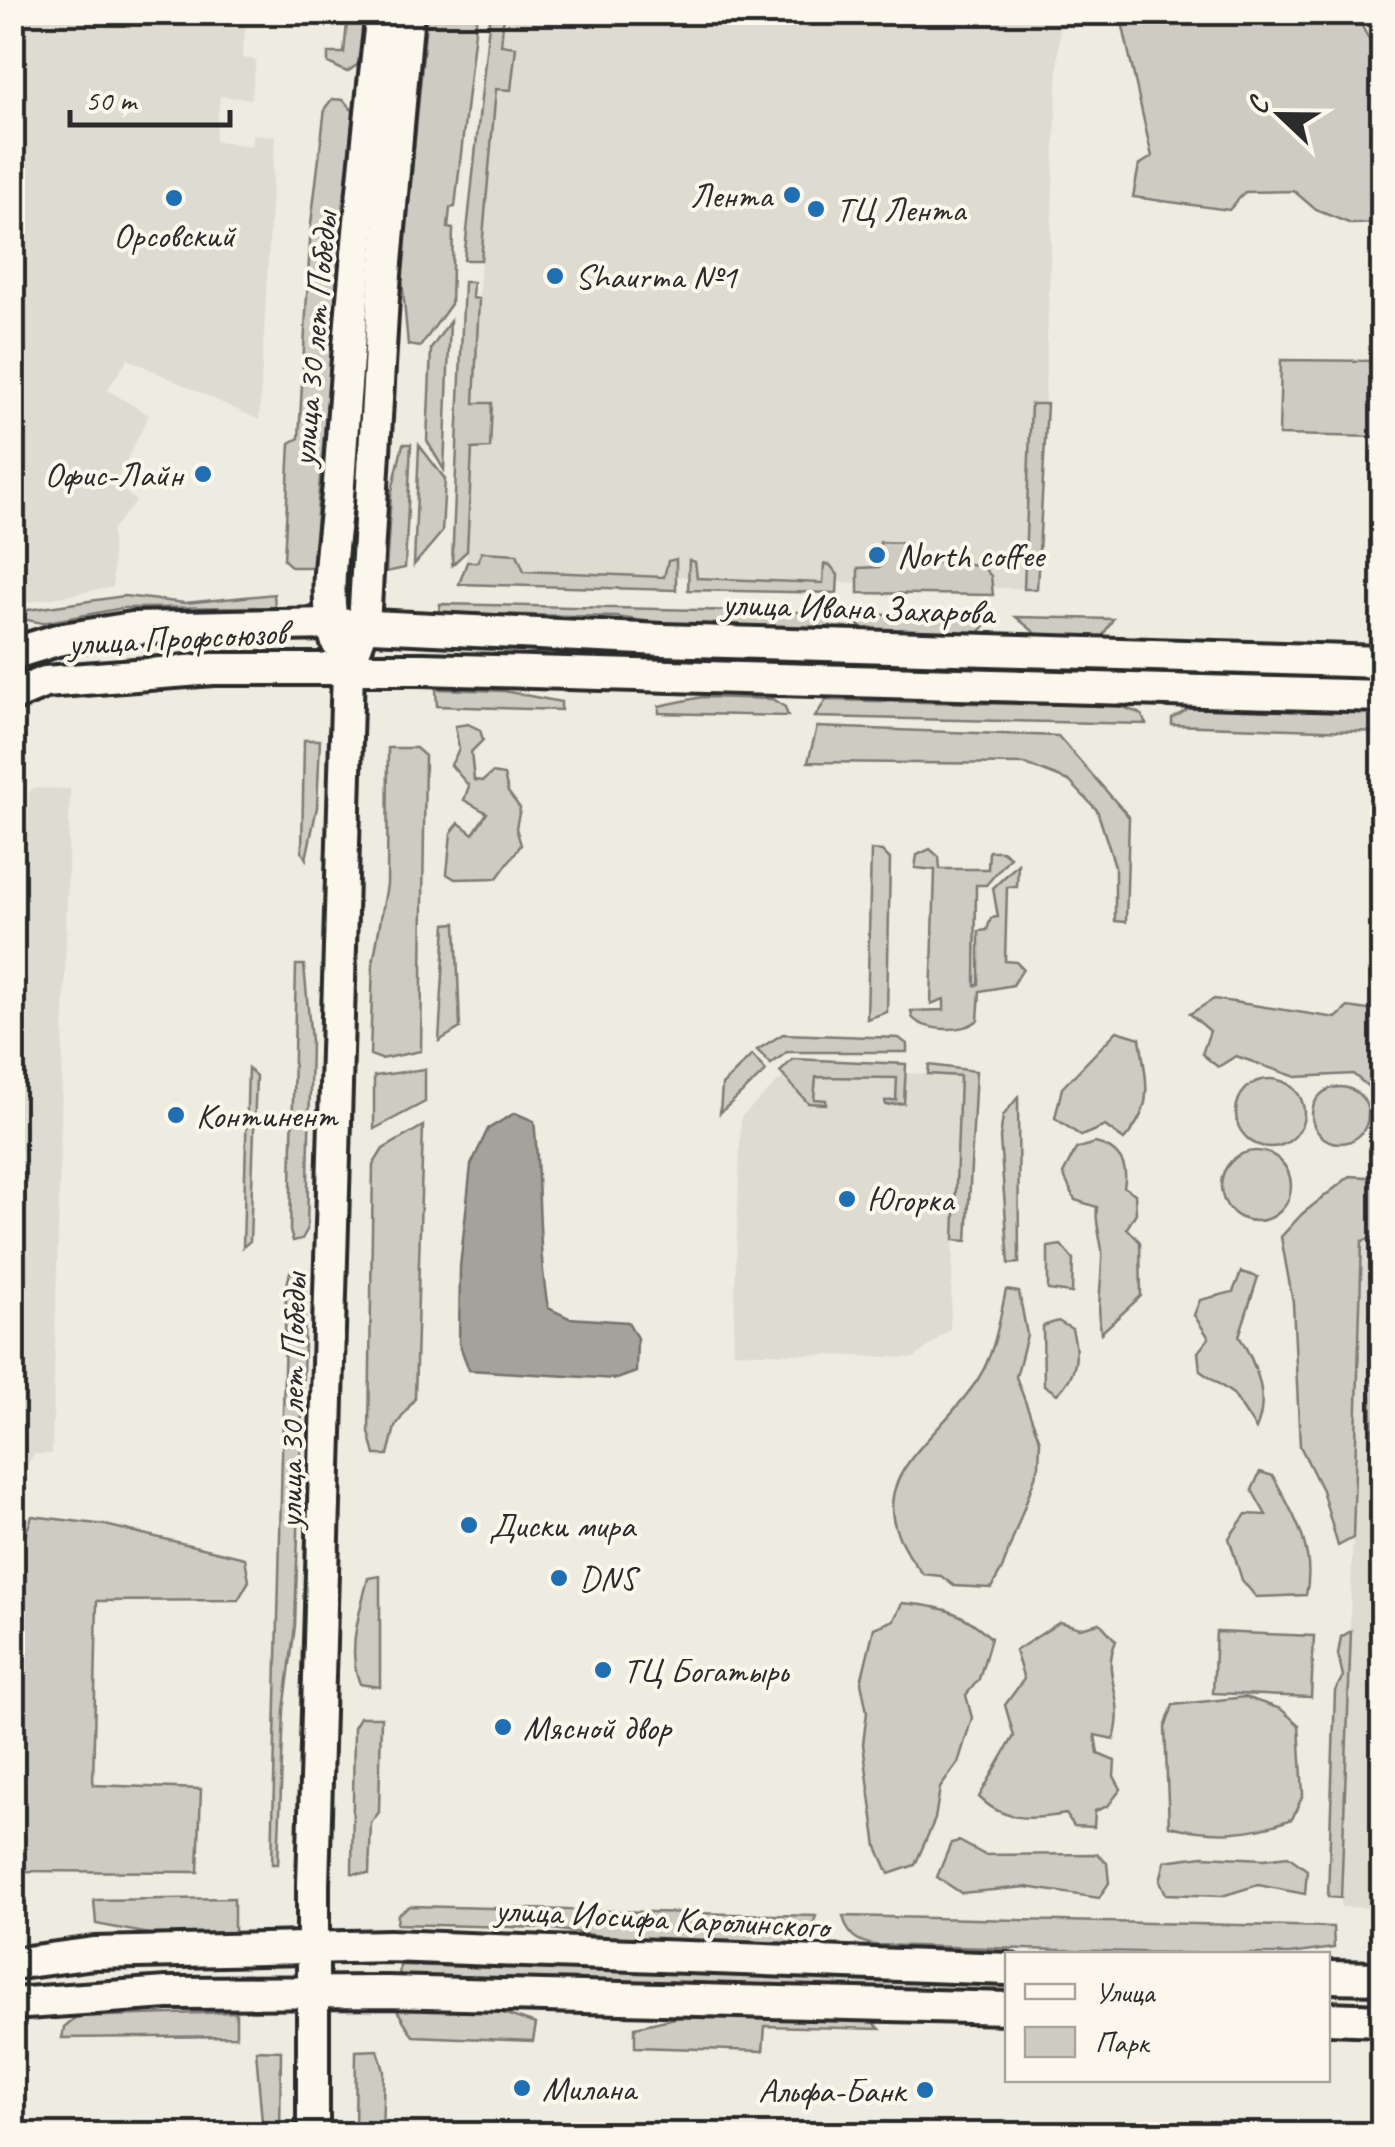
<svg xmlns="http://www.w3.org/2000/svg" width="1395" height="2147" viewBox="0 0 1395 2147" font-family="Caveat,sans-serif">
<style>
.built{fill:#dedbd1}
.green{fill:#cecbc2;stroke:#7c7b76;stroke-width:2.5}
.water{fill:#a4a29a;stroke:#74726e;stroke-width:2.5}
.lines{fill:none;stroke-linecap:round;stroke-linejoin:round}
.secondary-casing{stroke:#2b2b2b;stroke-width:38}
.secondary{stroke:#fbf7ec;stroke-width:30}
.poi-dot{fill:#1f6fb2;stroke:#fbf7ec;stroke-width:4}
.labels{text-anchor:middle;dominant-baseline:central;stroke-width:8;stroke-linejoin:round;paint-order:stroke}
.poi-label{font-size:35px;fill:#2b2b2b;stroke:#fbf7ec;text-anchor:start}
.street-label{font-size:35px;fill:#2b2b2b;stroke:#fbf7ec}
</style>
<rect width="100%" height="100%" fill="#eeebe0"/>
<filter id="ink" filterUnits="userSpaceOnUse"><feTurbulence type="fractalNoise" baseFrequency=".01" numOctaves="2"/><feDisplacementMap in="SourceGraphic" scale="20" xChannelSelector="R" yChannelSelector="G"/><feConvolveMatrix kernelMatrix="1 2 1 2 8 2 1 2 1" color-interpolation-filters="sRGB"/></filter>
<g filter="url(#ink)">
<g class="built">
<path d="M13,12L247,13L242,58L256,60L251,99L220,96L215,141L251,146L253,134L275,136L259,420L128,359L107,390L149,415L115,483L136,501L112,530L113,587L13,605Z"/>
<path d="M504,13H1060L1037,589L466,569L484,191Z"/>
<path d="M33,788L70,789L52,1454H34L13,1487L12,938L21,944L29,793Z"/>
<path d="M791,1070L960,1075L950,1329L914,1358L733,1352L741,1117Z"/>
<path d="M1382,1236V1908L1341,1907L1362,1240Z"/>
</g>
<g class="green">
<path d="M427,12L477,13L455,207L450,208L448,228L453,229L451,304L420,347L408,345L402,279Z"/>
<path d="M348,13H365L361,62L347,72L328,63V53H344Z"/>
<path d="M490,13H504L501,45L516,47L511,90L496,89L481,260H464Z"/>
<path d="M1120,13H1355L1382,64V223L1351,224L1316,210L1294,191L1245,192L1229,210L1133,197L1139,165L1152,157Z"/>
<path d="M332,99L343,100L355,113C343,265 323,415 313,567H292L284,560L290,443L299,438L311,224L325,108Z"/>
<path d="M464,282H473L472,298L479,299L474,403H492L490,448L472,449L467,551L452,565Z"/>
<path d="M450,321L444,470L427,441L431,349Z"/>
<path d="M1281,360L1382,361L1381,437L1279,435Z"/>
<path d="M1031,404H1047L1037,589H1024Z"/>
<path d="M403,444H411L405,568L386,572L391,495Z"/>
<path d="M419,445L445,479L442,532L414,565Z"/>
<path d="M880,542L908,543L909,560L981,565L991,576L993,595L858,593V568L880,567Z"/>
<path d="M482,552L517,554L524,571L664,577L668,561L676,559V590L459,584L467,562H477Z"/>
<path d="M689,560L695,562L697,578L823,583L824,564L830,565L838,575L837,593L688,590Z"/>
<path d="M274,594L275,607L123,608L42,623L22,619L28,610L124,596L185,603Z"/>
<path d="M440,604L835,613L830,626L820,632L703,629L616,617L439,613Z"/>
<path d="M857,614L992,618L975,637L868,634L856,623Z"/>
<path d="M1016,617L1113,619L1102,637L1039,636Z"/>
<path d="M436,653L1382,675V684L436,662Z"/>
<path d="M436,689L504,691L561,702V710L437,706Z"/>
<path d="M702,697L772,699L785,707L788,716L659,713V706Z"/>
<path d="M826,700L1121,706L1141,714L1146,724L815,717Z"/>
<path d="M1190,708L1382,713V732L1172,725V719Z"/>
<path d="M468,724L480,730L483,740L471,752L474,780L483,781L492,773L504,775L508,792L520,808L516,828L521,845L497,878L455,879L447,874L451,833L459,823L473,834L487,813L464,800L469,786L451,765L459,749L455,726Z"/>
<path d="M817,727L1058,736L1129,817L1126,922L1115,921V866L1097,810L1069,781L1025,764L808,762Z"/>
<path d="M304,740H320L317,807L306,859L302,852Z"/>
<path d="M388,748H416L425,756L421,1051L381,1059L370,1055L373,963L387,885Z"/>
<path d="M930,849L939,857L940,869H988L989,851H1002L1010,857L986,885H976L975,986L979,984V931L987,930L991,918L998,917L993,888L1018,864L1017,887H1007L1005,961L1016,962L1023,969L1013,985L980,991L978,1020C964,1033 924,1032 912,1017L911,1011L944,1010V999L931,1004L935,870L915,868L917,855Z"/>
<path d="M871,850L882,851L890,859L887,1012L867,1019Z"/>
<path d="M456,923L460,1028L439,1041L446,924Z"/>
<path d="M296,965H304L311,1041L307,1230L302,1239L293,1241L290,1231Z"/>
<path d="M1214,999L1336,1018L1348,1007L1382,1012V1098L1353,1074L1296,1077L1236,1056L1218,1067L1202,1054L1210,1031L1190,1014Z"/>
<path d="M1117,1031L1140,1038C1146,1083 1156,1104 1124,1140L1105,1126L1081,1136L1055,1118L1062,1088Z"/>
<path d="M783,1034L899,1038L907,1044V1052H787L771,1064L757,1050Z"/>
<path d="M752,1055L766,1071L720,1113L722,1085Z"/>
<path d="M793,1059L906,1064L904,1103L886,1105L885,1101L896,1100L897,1078L816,1077L814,1099L826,1100V1104L808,1103L780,1072Z"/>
<path d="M929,1065L976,1071L967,1241L954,1240L960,1076L928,1074Z"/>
<path d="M248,1068L256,1076L250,1241L243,1247Z"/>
<path d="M425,1069V1102L374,1129V1076Z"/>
<circle cx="1270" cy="1113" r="34"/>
<circle cx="1340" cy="1115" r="28"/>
<path d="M1018,1097L1019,1263L1009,1264L1000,1138L1003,1116Z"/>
<path d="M423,1126L415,1398L395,1427L388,1455H375L369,1432L373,1165L383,1149Z"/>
<path d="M1095,1143C1118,1148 1129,1164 1124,1187L1135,1194L1136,1213L1127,1228L1140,1242L1141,1296L1101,1333C1097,1307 1101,1287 1102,1261C1104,1242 1094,1227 1097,1207L1075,1200L1063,1174L1076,1149Z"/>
<circle cx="1256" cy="1186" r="35"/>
<path d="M1350,1176L1382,1178V1235L1362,1241L1353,1538L1338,1546L1322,1490L1300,1446L1293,1303L1281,1237L1302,1214Z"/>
<path d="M1061,1245L1073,1259L1072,1293L1048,1290V1247Z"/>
<path d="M1382,1254V1452L1373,1442C1372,1389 1361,1302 1382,1254Z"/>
<path d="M290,1272L300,1274L306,1283L295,1626L284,1710L278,1864H272L286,1290Z"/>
<path d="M1241,1272L1258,1277L1239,1336C1256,1364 1270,1396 1256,1429L1233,1394L1200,1371L1198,1352L1209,1338L1194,1315L1200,1300L1233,1292Z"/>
<path d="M1006,1290L1019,1292L1027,1335L1016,1377L1040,1441L1039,1466L1002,1569L991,1588L954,1586L941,1576L923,1574C846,1482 931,1451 978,1379C995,1353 999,1321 1006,1290Z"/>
<path d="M1058,1321L1072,1329C1079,1355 1078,1374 1057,1394L1044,1385L1043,1326Z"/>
<path d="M1260,1472L1273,1476C1294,1515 1316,1550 1306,1595L1256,1597L1242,1580L1229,1538L1246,1514L1266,1515L1252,1490Z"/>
<path d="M32,1516L105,1525L245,1558L249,1581L238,1600L97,1601L93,1785L201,1789L198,1872L13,1871V1570Z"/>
<path d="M380,1576V1687L360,1684C346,1650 360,1612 368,1578Z"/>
<path d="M902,1603C940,1606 963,1611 991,1638L979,1679L966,1695L972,1718L958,1763L940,1788L935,1819L915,1865L889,1874L877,1847L863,1744L867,1712L861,1682L874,1628L894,1620Z"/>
<path d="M1060,1622L1080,1628L1100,1623L1116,1641C1100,1677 1127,1695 1114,1739L1095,1735L1098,1754L1115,1761L1114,1776L1121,1789L1108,1806L1095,1811L1094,1827L1074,1826L1066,1814C1031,1820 1004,1822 979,1797L1014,1736L1005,1705L1024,1679L1015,1651Z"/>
<path d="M1351,1631L1341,1898L1328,1897L1335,1691L1343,1676L1338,1654L1341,1637Z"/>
<path d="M1216,1632L1314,1636L1311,1697L1213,1693Z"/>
<path d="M1245,1697L1281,1709L1299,1725L1303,1795L1292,1819C1250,1835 1213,1836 1169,1826L1165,1728L1173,1705Z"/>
<path d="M360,1717H381L379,1812L371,1823L369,1874L352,1873L354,1727Z"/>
<path d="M959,1841L985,1855L1097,1854L1107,1863L1109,1883L1099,1898L1026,1887L961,1893L937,1877L951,1843Z"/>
<path d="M1203,1856L1264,1859L1288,1856L1307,1870L1305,1894L1258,1885L1222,1896L1166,1894L1160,1881L1165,1861Z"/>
<path d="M234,1898V1935H155L96,1924L94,1900Z"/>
<path d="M410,1906L816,1916L809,1936L798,1943L627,1940L546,1928L397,1924L398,1914Z"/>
<path d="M843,1916L1333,1927L1334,1948L1290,1954H1214L874,1945C855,1941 848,1935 843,1916Z"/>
<path d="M400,1965L1007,1982L1008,1995L399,1978Z"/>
<path d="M395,2007L500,2012L536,2024L533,2041L413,2036Z"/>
<path d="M236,2012V2036L62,2038L64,2027L76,2017Z"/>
<path d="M684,2016L873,2022L880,2029L765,2026L763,2051L635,2047V2027Z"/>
<path d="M256,2050L281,2051L280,2134H263Z"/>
<path d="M378,2050L384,2071L382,2134H355L356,2051Z"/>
</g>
<path class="water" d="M515,1113L534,1121C541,1183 537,1247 548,1308L569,1318L628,1322L637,1338L636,1372L617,1379L469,1370L459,1343L460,1267L471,1165L488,1129Z"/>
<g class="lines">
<defs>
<g id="secondary">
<path d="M337,643C321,596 335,533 339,484C349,327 364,169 382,12"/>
<path d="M12,654L57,640L132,628L331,624L662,640L1382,662"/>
<path d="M12,696L45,682L213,669H423L1382,696"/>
<path d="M12,1964L94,1953L389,1946L1008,1969"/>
<path d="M1328,1977L1382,1978"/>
<path d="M12,2004L167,1993L387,1992L1008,2008"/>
<path d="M1328,2018L1382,2020"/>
<path d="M313,2134V1885L348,669L364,625L383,297L408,12"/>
</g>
</defs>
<use href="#secondary" class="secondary-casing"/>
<use href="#secondary" class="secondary"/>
</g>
</g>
<g class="poi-dot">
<circle cx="792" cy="195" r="10"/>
<circle cx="174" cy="198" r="10"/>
<circle cx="816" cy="209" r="10"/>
<circle cx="555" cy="276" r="10"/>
<circle cx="203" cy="474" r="10"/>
<circle cx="877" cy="555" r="10"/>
<circle cx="176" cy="1115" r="10"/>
<circle cx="847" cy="1199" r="10"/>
<circle cx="469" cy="1525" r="10"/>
<circle cx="559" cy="1578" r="10"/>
<circle cx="603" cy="1670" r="10"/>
<circle cx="503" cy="1727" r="10"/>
<circle cx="522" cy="2088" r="10"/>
<circle cx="925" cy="2090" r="10"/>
</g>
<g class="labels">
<g class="poi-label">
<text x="772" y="195" text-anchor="end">Лента</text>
<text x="836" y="209">ТЦ Лента</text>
<text x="174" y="235" text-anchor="middle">Орсовский</text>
<text x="575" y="276">Shaurma №1</text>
<text x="183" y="474" text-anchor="end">Офис-Лайн</text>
<text x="897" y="555">North coffee</text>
<text x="196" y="1115">Континент</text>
<text x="867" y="1199">Югорка</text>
<text x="489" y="1525">Диски мира</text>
<text x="579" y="1578">DNS</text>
<text x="623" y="1670">ТЦ Богатырь</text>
<text x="523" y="1727">Мясной двор</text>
<text x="542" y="2088">Милана</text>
<text x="905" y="2090" text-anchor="end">Альфа-Банк</text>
</g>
<g class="street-label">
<text transform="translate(314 339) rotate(-85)">улица 30 лет Победы</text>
<text transform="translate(858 608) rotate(2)">улица Ивана Захарова</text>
<text transform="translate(177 638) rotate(-3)">улица Профсоюзов</text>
<text transform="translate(292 1401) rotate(-89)">улица 30 лет Победы</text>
<text transform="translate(662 1918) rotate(3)">улица Иосифа Каролинского</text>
</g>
</g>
<rect width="1395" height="2147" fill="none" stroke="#fbf7ec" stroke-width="50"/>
<rect x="25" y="25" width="1345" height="2097" fill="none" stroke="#2b2b2b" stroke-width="4" filter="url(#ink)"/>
<rect x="1005" y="1952" width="325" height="130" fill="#fbf7ec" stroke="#a8a59f" stroke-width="2.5"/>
<rect x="1025" y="1984" width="50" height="15" fill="#fbf7ec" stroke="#a8a59f" stroke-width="2.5"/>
<text x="1095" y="2002" font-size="30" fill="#2b2b2b">Улица</text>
<rect x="1025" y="2027" width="50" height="30" fill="#cecbc2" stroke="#a8a59f" stroke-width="2.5"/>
<text x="1095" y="2052" font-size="30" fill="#2b2b2b">Парк</text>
<g transform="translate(1280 115) rotate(292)" stroke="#fbf7ec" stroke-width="8" paint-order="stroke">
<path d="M0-8L18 38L0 25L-18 38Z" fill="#2b2b2b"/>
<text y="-15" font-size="28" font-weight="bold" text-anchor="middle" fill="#2b2b2b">С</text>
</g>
<path d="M70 110v15h160v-15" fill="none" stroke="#2b2b2b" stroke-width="5"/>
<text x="85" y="110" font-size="30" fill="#2b2b2b" stroke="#fbf7ec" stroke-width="8" paint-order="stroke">50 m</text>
</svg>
